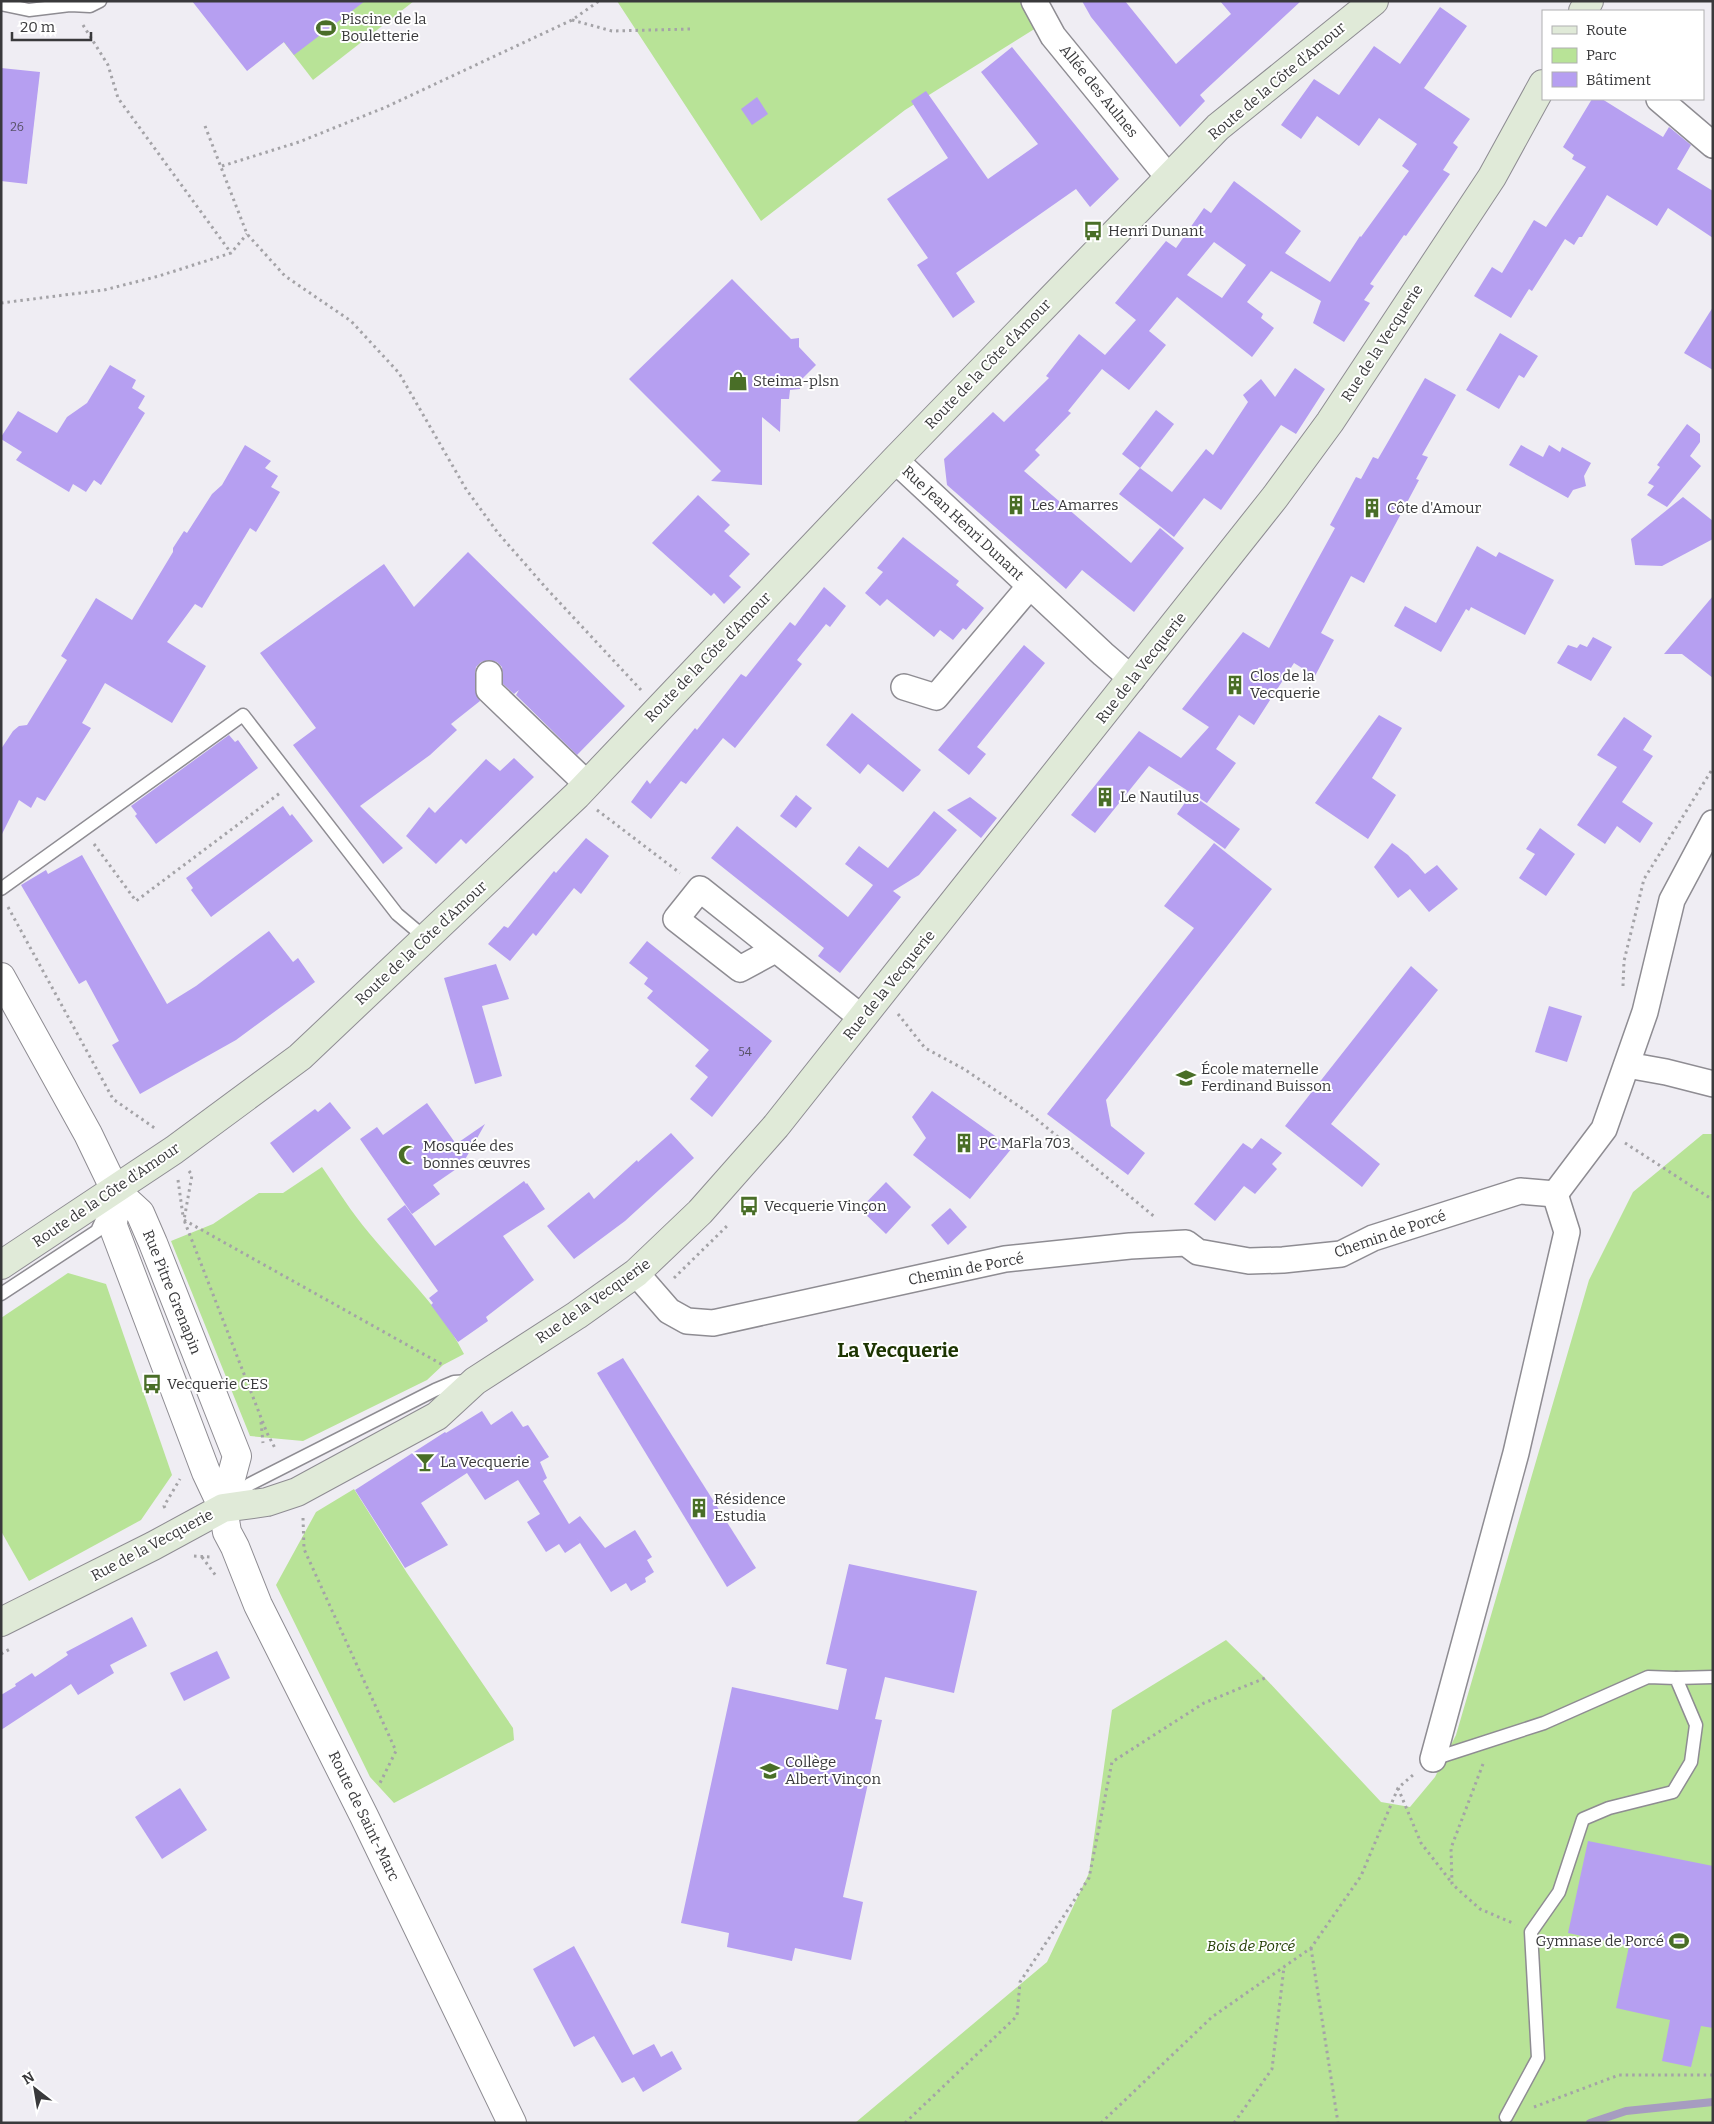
<svg xmlns="http://www.w3.org/2000/svg" width="1714" height="2124" viewBox="0 0 1714 2124" font-family="Bitter,serif">
<style>
.green{fill:#b8e397}
.lines{fill:none;stroke-linecap:round;stroke-linejoin:round}
.stream{stroke:#a69cc0;stroke-width:8}
.building{fill:#b69ff1;fill-rule:evenodd}
.service-casing{stroke:#8e8c92;stroke-width:15}
.minor-casing{stroke:#8e8c92;stroke-width:28}
.tertiary-casing{stroke:#8e8c92;stroke-width:30}
.secondary-casing{stroke:#8e8c92;stroke-width:30}
.path{stroke:#a4a3a7;stroke-width:3;stroke-dasharray:2.5 4;stroke-linecap:butt}
.service{stroke:#fff;stroke-width:12}
.minor{stroke:#fff;stroke-width:25}
.tertiary{stroke:#fff;stroke-width:28}
.secondary{stroke:#e0ead8;stroke-width:28}
.labels{text-anchor:middle;dominant-baseline:central;stroke-width:4;stroke-linejoin:round;paint-order:stroke}
.number-label{font-size:12px;fill:#585268}
.poi-label{font-size:15px;fill:#39393b;stroke:#fff;text-anchor:start}
.street-label{font-size:15px;fill:#39393b;stroke:#fff}
.park-label{font-size:15px;font-style:italic;fill:#243f04;stroke:#fff}
.district-label{font-size:20px;font-weight:bold;fill:#1c3401;stroke:#fff}
</style>
<rect width="100%" height="100%" fill="#efedf3"/>
<g class="green">
<path d="M252,1H414L313,80Z"/>
<path d="M617,1H1019L1036,28L905,110L761,221Z"/>
<path d="M1703,1134H1713V2123H855L1047,1962L1089,1873L1112,1710L1226,1640L1265,1678L1381,1802L1410,1807L1435,1777L1456,1735L1589,1280L1633,1192Z"/>
<path d="M322,1167C337,1189 352,1213 369,1233C401,1272 441,1308 464,1354L443,1365L427,1380L303,1441L250,1436L171,1241L213,1224L259,1193H283Z"/>
<path d="M68,1273L106,1284L172,1475L141,1520L29,1581L1,1531V1318Z"/>
<path d="M354,1489L407,1573L513,1728L514,1740L394,1803L370,1777L276,1585L316,1512Z"/>
</g>
<g class="lines">
<path class="stream" d="M1590,2123L1626,2111L1713,2102"/>
</g>
<g class="building">
<path d="M192,1H365L294,55L284,42L247,71Z"/>
<path d="M1082,1H1125L1176,64L1231,14L1220,1H1301L1200,95L1205,101L1180,127L1091,17Z"/>
<path d="M1440,7L1467,26L1424,88L1470,119L1453,143L1458,147L1443,170L1450,174L1406,236L1404,235L1370,284L1374,286L1364,300L1370,303L1344,342L1313,323L1321,301L1271,271L1247,302L1263,314L1261,318L1274,328L1252,357L1177,297L1149,331L1166,345L1129,390L1102,369L1068,411L1071,413L1035,450L1040,455L1024,471L1131,563L1160,528L1184,548L1134,612L1082,570L1066,589L947,485L944,459L993,412L1004,422L1049,378L1046,376L1079,334L1105,355L1136,320L1115,303L1166,241L1176,248L1204,208L1211,213L1234,181L1301,231L1285,253L1330,282L1360,236L1361,237L1409,171L1402,166L1417,144L1379,118L1359,146L1317,116L1301,139L1281,125L1314,79L1339,95L1374,46L1400,64ZM1214,242L1246,265L1222,298L1187,275Z"/>
<path d="M1012,47L1119,179L1090,207L1076,189L956,273L975,302L953,318L917,265L928,258L887,199L948,158L911,101L926,91L988,179L1038,144L981,72Z"/>
<path d="M1,68L40,72L27,184L1,181Z"/>
<path d="M757,97L768,114L752,125L741,109Z"/>
<path d="M1592,99H1602L1663,137L1669,127L1691,145L1677,169L1713,191V238L1668,208L1657,226L1607,195L1582,237H1579L1574,245L1565,239L1532,291L1529,289L1511,318L1474,296L1492,267L1502,273L1534,220L1546,227L1586,167L1572,159L1574,155L1563,147Z"/>
<path d="M732,279L791,339L799,338V347L816,365L800,381V389L790,390L789,399H781L780,432L762,417V485L711,481L721,471L629,379Z"/>
<path d="M1713,307V370L1684,353Z"/>
<path d="M1500,333L1538,356L1524,378L1519,375L1499,409L1466,390Z"/>
<path d="M110,365L136,380L132,388L145,396L138,408L145,413L101,485L94,480L86,492L73,484L69,492L16,460L22,452L1,439V437L18,411L57,433L67,417L87,403Z"/>
<path d="M1295,368L1325,389L1296,434L1281,425L1221,510L1204,498L1174,537L1119,494L1140,468L1172,492L1206,449L1213,455L1248,402L1243,395L1261,379L1275,397Z"/>
<path d="M1425,378L1456,395L1422,455L1428,457L1416,479L1419,480L1364,583L1351,576L1321,633L1334,640L1315,676L1294,663L1254,725L1239,715L1216,749L1236,763L1207,803L1149,766L1095,833L1071,815L1139,731L1181,758L1209,727L1182,709L1243,632L1269,648L1335,528L1330,525L1356,477L1361,479L1373,457L1378,459Z"/>
<path d="M1156,410L1174,424L1140,468L1122,454Z"/>
<path d="M1687,424L1700,434V442L1690,456L1701,466L1667,507L1647,495L1654,486L1648,483L1660,467L1657,465Z"/>
<path d="M245,445L271,461L265,468L278,476L271,487L280,492L256,532L250,528L202,608L195,604L167,642L206,666L172,723L105,683L82,723L91,728L45,801L37,797L31,808L19,800L1,836V749L13,731L19,726L27,725L67,660L61,656L96,598L132,620L173,552V548L184,531L187,533L212,494L222,485Z"/>
<path d="M1521,445L1543,457L1549,445L1560,452L1562,447L1591,463L1584,476L1586,486L1573,490L1568,498L1509,465Z"/>
<path d="M698,495L730,525L724,531L750,554L729,576L741,587L724,604L714,593L711,596L652,543Z"/>
<path d="M1683,497L1713,521V539L1662,566L1635,565L1631,539Z"/>
<path d="M903,537L959,581L956,585L984,608L966,630L963,628L953,640L940,630L934,637L887,599L880,606L865,593L883,572L877,568Z"/>
<path d="M1477,546L1496,557L1499,552L1554,580L1525,635L1471,607L1469,611L1466,609L1441,652L1394,626L1405,606L1436,623Z"/>
<path d="M468,552L625,706L577,755L516,695L519,690L514,694L503,684L502,667L497,662L489,660L481,662L476,667L475,674V690L480,701L451,724L457,730L430,755L360,806L403,848L383,864L293,745L316,728L260,653L384,564L414,607Z"/>
<path d="M824,587L846,606L830,627L826,624L797,660L802,664L735,748L723,738L686,784L681,781L651,819L631,802L647,780L650,784L695,728L697,730L741,674L746,677L790,622L795,626Z"/>
<path d="M1713,596V678L1682,654H1664Z"/>
<path d="M1593,637L1612,647L1591,681L1557,663L1568,645L1577,648L1580,644L1587,647Z"/>
<path d="M1024,645L1045,663L977,747L986,754L969,775L938,750Z"/>
<path d="M852,713L921,770L903,792L868,764L860,774L826,745Z"/>
<path d="M1379,715L1402,728L1372,778L1396,795L1368,839L1315,803Z"/>
<path d="M1624,717L1652,736L1643,750L1653,756L1622,802L1653,823L1640,843L1617,826L1605,844L1577,825L1617,767L1597,755Z"/>
<path d="M229,735L235,742L238,740L258,768L156,844L135,816L137,814L131,806Z"/>
<path d="M514,758L534,777L466,844L461,839L436,864L406,836L429,807L435,813L486,759L500,771Z"/>
<path d="M1191,794L1240,829L1225,849L1177,814Z"/>
<path d="M796,795L812,808L796,828L780,816Z"/>
<path d="M970,797L997,818L981,838L947,810Z"/>
<path d="M283,806L290,816L292,814L313,841L211,917L191,890L193,888L186,878Z"/>
<path d="M934,811L957,830L919,875L893,891L901,897L840,973L818,956L824,948L711,858L737,826L848,917L873,885L845,864L859,846L888,868Z"/>
<path d="M1540,828L1575,854L1546,896L1519,878L1535,854L1526,849Z"/>
<path d="M586,838L609,856L581,894L574,888L536,936L533,933L510,961L488,944L504,926L508,928L554,871L556,873Z"/>
<path d="M1214,843L1272,889L1106,1100L1111,1126L1145,1153L1128,1175L1047,1114L1194,928L1164,906Z"/>
<path d="M1392,843L1408,855L1425,874L1437,865L1458,889L1429,912L1410,889L1398,898L1374,867Z"/>
<path d="M82,855L167,1004L196,986L269,931L293,962L298,958L315,982L236,1040L140,1094L112,1045L119,1041L86,980L79,984L21,885L46,870L48,874Z"/>
<path d="M647,941L772,1041L712,1117L690,1099L708,1077L695,1066L709,1050L647,998L653,991L644,984L648,978L629,963Z"/>
<path d="M496,964L509,999L482,1006L502,1076L475,1084L444,978Z"/>
<path d="M1411,966L1438,990L1331,1124L1380,1164L1362,1187L1285,1126Z"/>
<path d="M1549,1006L1582,1016L1567,1062L1535,1052Z"/>
<path d="M932,1091L1012,1148L970,1199L913,1155L926,1138L912,1117Z"/>
<path d="M330,1102L351,1128L293,1173L270,1143L315,1109L318,1112Z"/>
<path d="M427,1103L456,1144L485,1124L462,1165L433,1185L440,1194L412,1214L360,1139L377,1127L383,1135Z"/>
<path d="M671,1133L694,1158L625,1221L574,1259L547,1226L589,1192L594,1199L637,1160L638,1162Z"/>
<path d="M1261,1138L1282,1153L1272,1164L1277,1169L1255,1194L1244,1186L1215,1221L1194,1204L1243,1143L1252,1149Z"/>
<path d="M524,1181L526,1184L527,1183L545,1209L503,1236L534,1280L486,1317L488,1321L458,1342L431,1305L433,1303L429,1298L438,1291L387,1219L405,1205L435,1246Z"/>
<path d="M886,1182L911,1207L886,1234L860,1209Z"/>
<path d="M950,1208L967,1227L948,1245L931,1225Z"/>
<path d="M623,1358L756,1568L727,1587L597,1373Z"/>
<path d="M482,1411L491,1425L512,1411L523,1427L528,1425L549,1457L540,1462L547,1478L543,1481L569,1524L580,1516L605,1548L635,1530L652,1557L647,1560L654,1572L645,1578L646,1582L631,1591L626,1583L611,1592L575,1535L580,1543L565,1553L559,1544L546,1552L527,1522L540,1514L518,1480L485,1500L467,1473L421,1503L448,1545L405,1568L355,1490L445,1432L446,1433Z"/>
<path d="M849,1564L977,1591L954,1693L885,1677L875,1719L882,1720L843,1897L863,1902L851,1960L795,1948L792,1961L727,1947L729,1933L681,1923L732,1687L838,1710L847,1669L826,1664Z"/>
<path d="M132,1617L147,1646L110,1665L114,1673L78,1695L71,1684L1,1730V1695L16,1686L15,1684L32,1673L35,1677L68,1655L66,1652Z"/>
<path d="M217,1651L230,1678L184,1701L170,1673Z"/>
<path d="M180,1788L207,1830L162,1859L135,1817Z"/>
<path d="M1588,1841L1713,1866V2028L1701,2026L1691,2067L1662,2061L1670,2020L1616,2008L1629,1946L1568,1933Z"/>
<path d="M574,1946L633,2055L654,2044L661,2057L672,2051L682,2069L643,2092L634,2077L622,2083L594,2036L574,2047L533,1969Z"/>
</g>
<g class="lines">
<defs>
<g id="service">
<path d="M1,4L29,10L70,5L90,6L100,1"/>
<path d="M1,889L243,715L397,914L416,930"/>
<path d="M1,1294L97,1231L106,1211"/>
<path d="M230,1501L250,1484L435,1390L454,1382L469,1381"/>
<path d="M1676,1678L1713,1677"/>
<path d="M1433,1759L1544,1723L1648,1677L1676,1678L1696,1725L1691,1762L1673,1792L1609,1808L1583,1819L1559,1892L1531,1932L1538,2058L1506,2117"/>
</g>
<g id="minor">
<path d="M1034,1L1053,36L1169,178"/>
<path d="M1659,99L1713,145"/>
<path d="M895,460L1103,654L1132,679"/>
<path d="M489,674V690L587,784"/>
<path d="M904,687L936,697L1030,586"/>
<path d="M775,950L740,969L676,919L700,889L862,1018"/>
<path d="M1627,1065L1666,1072L1713,1084"/>
<path d="M1555,1194L1604,1129L1645,1012L1672,900L1713,823"/>
<path d="M636,1273L669,1311L687,1321L713,1323L1005,1259L1130,1246L1186,1243L1198,1252L1249,1261L1283,1260L1341,1254L1373,1238L1520,1191L1555,1194"/>
<path d="M1433,1759L1516,1453L1567,1232L1555,1194"/>
</g>
<g id="tertiary">
<path d="M1,977L88,1134L115,1190L140,1213L153,1243L237,1456L223,1508"/>
<path d="M115,1190L113,1226L206,1472L223,1508L227,1532L235,1547L258,1605L364,1816L512,2123"/>
</g>
<g id="secondary">
<path d="M1583,11L1589,1"/>
<path d="M1,1265L174,1150L300,1057L577,795L895,460L1218,127L1374,1"/>
<path d="M1,1622L153,1546L223,1508L267,1502L297,1492L437,1416L475,1381L577,1315L636,1273L700,1212L776,1126L1275,497L1330,422L1492,177L1543,84"/>
</g>
</defs>
<use href="#service" class="service-casing"/>
<use href="#minor" class="minor-casing"/>
<use href="#tertiary" class="tertiary-casing"/>
<use href="#secondary" class="secondary-casing"/>
<g class="path">
<path d="M572,20L612,31L692,29"/>
<path d="M83,25L108,65L118,98L231,253"/>
<path d="M205,126L247,234L285,276L351,321L399,373L466,489L498,533L547,589L641,690"/>
<path d="M222,166L299,142L386,107L572,20L599,1"/>
<path d="M1,303L104,290L159,276L231,253L247,234"/>
<path d="M597,810L680,873"/>
<path d="M94,844L136,901L280,793"/>
<path d="M8,907L113,1099L156,1129"/>
<path d="M1623,986L1624,961L1644,879L1713,768"/>
<path d="M898,1014L925,1048L964,1069L1029,1113L1156,1218"/>
<path d="M1625,1143L1713,1200"/>
<path d="M189,1171L192,1175L184,1220L267,1433L276,1450"/>
<path d="M178,1180L183,1216"/>
<path d="M184,1220L443,1365"/>
<path d="M674,1278L727,1226"/>
<path d="M261,1422L263,1443"/>
<path d="M165,1508L164,1506L180,1479"/>
<path d="M303,1518L304,1549L396,1751L379,1785"/>
<path d="M194,1556L210,1557"/>
<path d="M202,1557L216,1576"/>
<path d="M1,1654L10,1649"/>
<path d="M1483,1764L1451,1848L1452,1884L1480,1909L1515,1924"/>
<path d="M1398,1788L1421,1843L1452,1883"/>
<path d="M1311,1948L1338,2123"/>
<path d="M1534,2107L1619,2075H1713"/>
<path d="M905,2123L1017,2016L1020,1982L1089,1878L1112,1762L1204,1703L1265,1678"/>
<path d="M1101,2123L1212,2017L1311,1948L1361,1876L1398,1788L1413,1775"/>
<path d="M1234,2123L1272,2069L1284,1967"/>
</g>
<use href="#service" class="service"/>
<use href="#minor" class="minor"/>
<use href="#tertiary" class="tertiary"/>
<use href="#secondary" class="secondary"/>
</g>
<defs>
<symbol id="stadium-bare" viewBox="-9 -9 18 18"><path d="M0-5a6.5 5 0 1 0 0 10a6.5 5 0 1 0 0-10ZM-3.5-1.8h7v3.6h-7Z" fill="#496e27" stroke="#fff" stroke-width="2.5" paint-order="stroke"/></symbol>
<symbol id="bus-bare" viewBox="-9 -9 18 18"><path d="M-5-6H5V4H4V6H2V4H-2V6H-4V4H-5ZM-3.5-4V0h7V-4ZM-3.5 1.2v1.5H-2V1.2ZM2 1.2v1.5H3.5V1.2Z" fill="#496e27" stroke="#fff" stroke-width="2.5" paint-order="stroke"/></symbol>
<symbol id="shop-bare" viewBox="-9 -9 18 18"><path d="M-5-2.5h2.3a2.7 3.5 0 0 1 5.4 0H5L5.5 6h-11ZM-1.5-2.5h3a1.5 2.3 0 0 0-3 0Z" fill="#496e27" stroke="#fff" stroke-width="2.5" paint-order="stroke"/></symbol>
<symbol id="building-bare" viewBox="-9 -9 18 18"><path d="M-4-6H4V6H1V3H-1V6H-4ZM-2.5-4.3h1.7v1.8h-1.7ZM.8-4.3h1.7v1.8H.8ZM-2.5-1h1.7V.8h-1.7ZM.8-1h1.7V.8H.8Z" fill="#496e27" stroke="#fff" stroke-width="2.5" paint-order="stroke"/></symbol>
<symbol id="school-bare" viewBox="-9 -9 18 18"><path d="M0-5L7-2L0 1L-7-2ZM-4 1L0 2.5L4 1V4Q0 6-4 4Z" fill="#496e27" stroke="#fff" stroke-width="2.5" paint-order="stroke"/></symbol>
<symbol id="mosque-bare" viewBox="-9 -9 18 18"><path d="M3.5-4.9A6 6 0 1 0 3.5 4.9A5 5 0 1 1 3.5-4.9Z" fill="#496e27" stroke="#fff" stroke-width="2.5" paint-order="stroke"/></symbol>
<symbol id="bar-bare" viewBox="-9 -9 18 18"><path d="M-6-5H6L.8 .8V4.5H3.5V6h-7V4.5H-.8V.8Z" fill="#496e27" stroke="#fff" stroke-width="2.5" paint-order="stroke"/></symbol>
</defs>
<g fill-rule="evenodd">
<use href="#stadium-bare" x="312" y="14" width="28" height="28"/>
<use href="#bus-bare" x="1079" y="217" width="28" height="28"/>
<use href="#shop-bare" x="724" y="367" width="28" height="28"/>
<use href="#building-bare" x="1002" y="491" width="28" height="28"/>
<use href="#building-bare" x="1358" y="494" width="28" height="28"/>
<use href="#building-bare" x="1221" y="671" width="28" height="28"/>
<use href="#building-bare" x="1091" y="783" width="28" height="28"/>
<use href="#school-bare" x="1172" y="1064" width="28" height="28"/>
<use href="#building-bare" x="950" y="1129" width="28" height="28"/>
<use href="#mosque-bare" x="394" y="1141" width="28" height="28"/>
<use href="#bus-bare" x="735" y="1192" width="28" height="28"/>
<use href="#bus-bare" x="138" y="1370" width="28" height="28"/>
<use href="#bar-bare" x="411" y="1448" width="28" height="28"/>
<use href="#building-bare" x="685" y="1494" width="28" height="28"/>
<use href="#school-bare" x="756" y="1757" width="28" height="28"/>
<use href="#stadium-bare" x="1665" y="1927" width="28" height="28"/>
</g>
<g class="labels">
<g class="number-label">
<text x="17" y="127">26</text>
<text x="745" y="1052">54</text>
</g>
<g class="poi-label">
<text x="341" y="19">Piscine de la<tspan x="341" dy="17">Bouletterie</tspan></text>
<text x="1108" y="231">Henri Dunant</text>
<text x="753" y="381">Steima-plsn</text>
<text x="1031" y="505">Les Amarres</text>
<text x="1387" y="508">Côte d'Amour</text>
<text x="1250" y="676">Clos de la<tspan x="1250" dy="17">Vecquerie</tspan></text>
<text x="1120" y="797">Le Nautilus</text>
<text x="1201" y="1069">École maternelle<tspan x="1201" dy="17">Ferdinand Buisson</tspan></text>
<text x="979" y="1143">PC MaFla 703</text>
<text x="423" y="1146">Mosquée des<tspan x="423" dy="17">bonnes œuvres</tspan></text>
<text x="764" y="1206">Vecquerie Vinçon</text>
<text x="167" y="1384">Vecquerie CES</text>
<text x="440" y="1462">La Vecquerie</text>
<text x="714" y="1499">Résidence<tspan x="714" dy="17">Estudia</tspan></text>
<text x="785" y="1762">Collège<tspan x="785" dy="17">Albert Vinçon</tspan></text>
<text x="1664" y="1941" text-anchor="end">Gymnase de Porcé</text>
</g>
<g class="street-label">
<text transform="translate(1277 81) rotate(-40)">Route de la Côte d'Amour</text>
<text transform="translate(1099 91) rotate(51)">Allée des Aulnes</text>
<text transform="translate(1382 343) rotate(-57)">Rue de la Vecquerie</text>
<text transform="translate(988 364) rotate(-46)">Route de la Côte d'Amour</text>
<text transform="translate(963 523) rotate(43)">Rue Jean Henri Dunant</text>
<text transform="translate(708 657) rotate(-46)">Route de la Côte d'Amour</text>
<text transform="translate(1141 668) rotate(-52)">Rue de la Vecquerie</text>
<text transform="translate(421 943) rotate(-43)">Route de la Côte d'Amour</text>
<text transform="translate(889 985) rotate(-51)">Rue de la Vecquerie</text>
<text transform="translate(106 1195) rotate(-34)">Route de la Côte d'Amour</text>
<text transform="translate(1390 1234) rotate(-19)">Chemin de Porcé</text>
<text transform="translate(966 1269) rotate(-11)">Chemin de Porcé</text>
<text transform="translate(172 1292) rotate(68)">Rue Pitre Grenapin</text>
<text transform="translate(593 1301) rotate(-35)">Rue de la Vecquerie</text>
<text transform="translate(152 1545) rotate(-28)">Rue de la Vecquerie</text>
<text transform="translate(364 1816) rotate(64)">Route de Saint-Marc</text>
</g>
<g class="park-label">
<text x="1251" y="1946">Bois de Porcé</text>
</g>
<g class="district-label">
<text x="898" y="1350">La Vecquerie</text>
</g>
</g>
<rect width="1714" height="2124" fill="none" stroke="#39393b" stroke-width="5"/>
<rect x="1542" y="10" width="162" height="90" fill="#ffffff" stroke="#b0b0b1"/>
<rect x="1552" y="26" width="25" height="8" fill="#e0ead8" stroke="#b0b0b1"/>
<text x="1586" y="35" font-size="15" fill="#39393b">Route</text>
<rect x="1552" y="48" width="25" height="15" fill="#b8e397" stroke="#b0b0b1"/>
<text x="1586" y="60" font-size="15" fill="#39393b">Parc</text>
<rect x="1552" y="72" width="25" height="15" fill="#b69ff1" stroke="#b0b0b1"/>
<text x="1586" y="85" font-size="15" fill="#39393b">Bâtiment</text>
<g transform="translate(35 2089) rotate(329)" stroke="#ffffff" stroke-width="4" paint-order="stroke">
<path d="M0-4L9 19L0 12L-9 19Z" fill="#39393b"/>
<text y="-8" font-size="14" font-weight="bold" text-anchor="middle" fill="#39393b">N</text>
</g>
<path d="M12 32v8h79v-8" fill="none" stroke="#39393b" stroke-width="2.5"/>
<text x="20" y="32" font-size="15" fill="#39393b" stroke="#ffffff" stroke-width="4" paint-order="stroke">20 m</text>
</svg>
